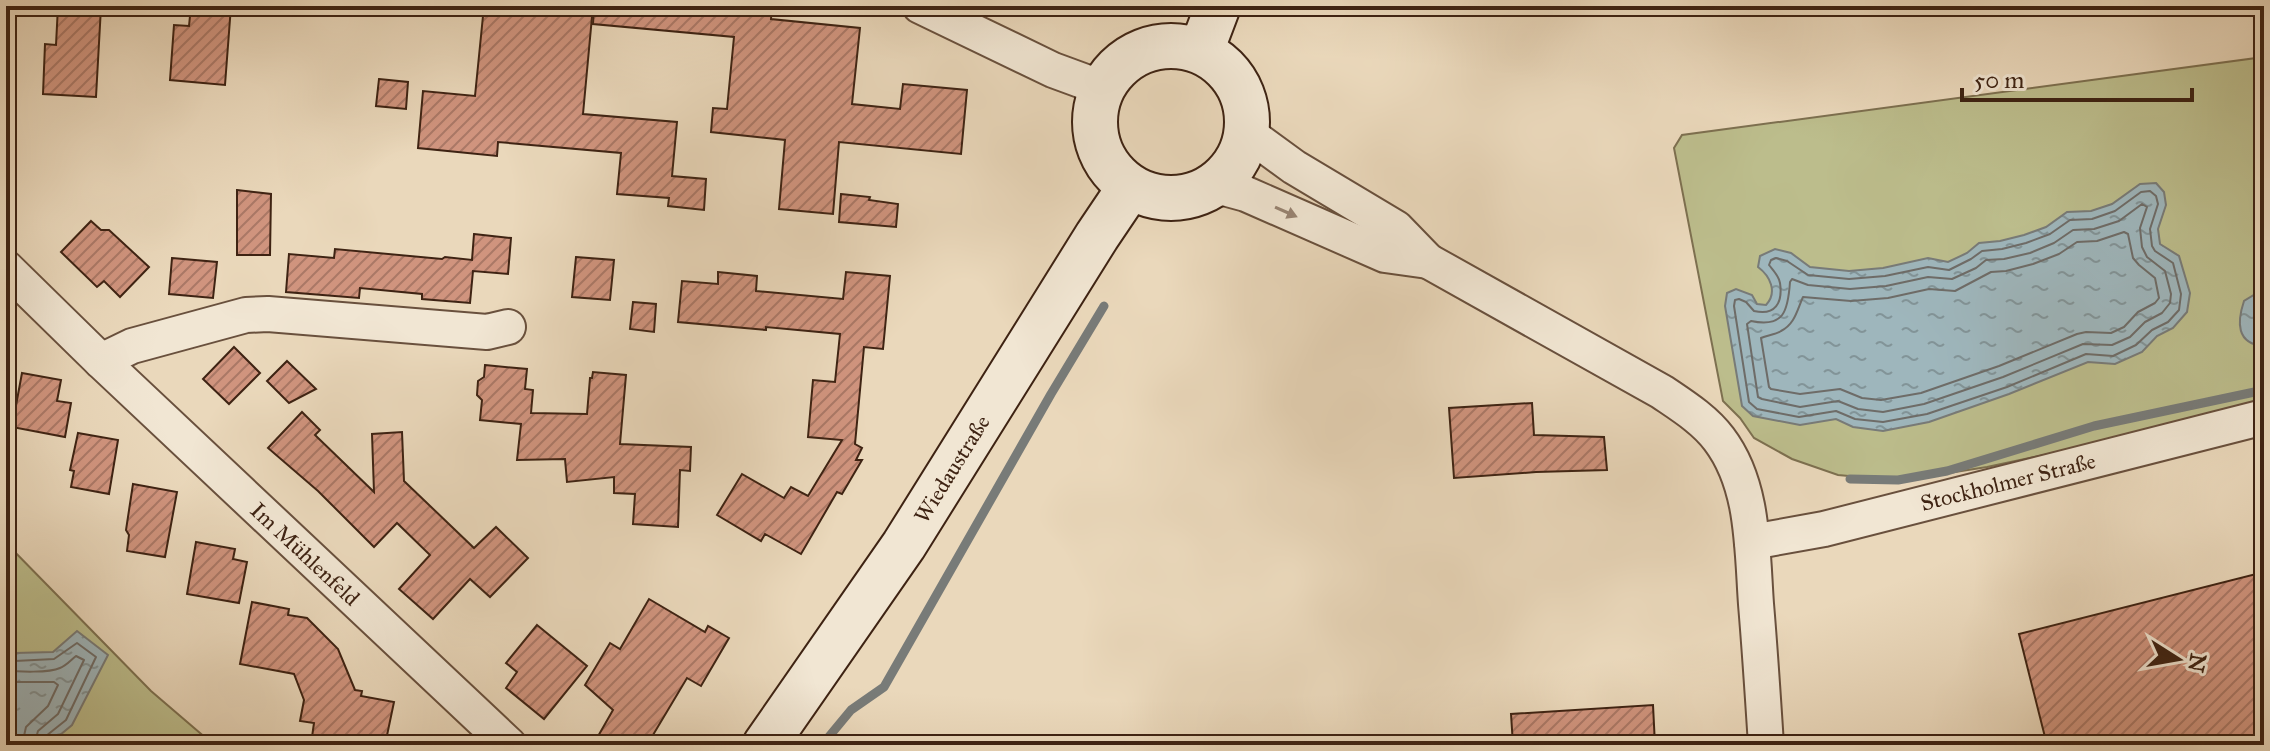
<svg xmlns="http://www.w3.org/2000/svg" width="2270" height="751" viewBox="0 0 2270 751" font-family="'IM FELL Great Primer',serif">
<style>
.grass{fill:#bcbd8c;stroke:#7d7050;stroke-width:2}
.water{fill:url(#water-ripples);stroke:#787b78;stroke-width:2}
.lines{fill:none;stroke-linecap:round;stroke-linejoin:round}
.shore{stroke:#6e6c68;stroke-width:2}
.stream{stroke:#787b78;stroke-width:9}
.building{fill:url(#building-hatch);stroke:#3e2313;stroke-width:2}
.street-casing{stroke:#69503d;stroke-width:38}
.secondary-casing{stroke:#3e2313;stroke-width:48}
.street{stroke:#f1e6d3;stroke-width:34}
.secondary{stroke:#f1e6d3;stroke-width:44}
.oneway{fill:#988473}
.labels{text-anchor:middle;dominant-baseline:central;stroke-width:6;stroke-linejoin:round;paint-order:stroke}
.street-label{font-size:22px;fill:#3e2313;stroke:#f1e6d3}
</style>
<defs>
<pattern id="water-ripples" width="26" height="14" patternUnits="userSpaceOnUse" patternTransform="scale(2)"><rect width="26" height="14" fill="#9eb6bc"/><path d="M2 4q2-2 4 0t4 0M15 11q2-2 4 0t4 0" fill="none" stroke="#829498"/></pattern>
<pattern id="building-hatch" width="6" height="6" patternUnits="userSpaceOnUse" patternTransform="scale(2)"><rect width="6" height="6" fill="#d0947e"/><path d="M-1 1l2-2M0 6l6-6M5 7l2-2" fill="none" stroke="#aa7866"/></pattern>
</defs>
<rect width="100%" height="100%" fill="#ead8bb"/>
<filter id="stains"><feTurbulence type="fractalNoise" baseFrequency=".0025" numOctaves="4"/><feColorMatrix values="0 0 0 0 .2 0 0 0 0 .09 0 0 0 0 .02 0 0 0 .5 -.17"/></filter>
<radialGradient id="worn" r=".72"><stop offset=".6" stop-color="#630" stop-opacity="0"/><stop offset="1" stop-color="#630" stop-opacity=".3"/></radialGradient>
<g class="grass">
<path d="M2264,57V405L2177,427L1987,467L1923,477L1871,478L1838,475L1792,459L1754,438L1740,418L1723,401L1674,148L1682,135Z"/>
<path d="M6,543L151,691L214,745H6Z"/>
</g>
<g class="water">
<path d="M2156,183L2164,192L2166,205L2158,229L2160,244L2179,256L2190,293L2187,312L2173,328L2157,336L2142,352L2115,364L2088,362L2009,394L1929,422L1883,431L1853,427L1836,419L1800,425L1753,416L1742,406L1725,306L1727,293L1736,289L1752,295L1757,304L1766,305C1778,292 1770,276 1758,267L1760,256L1775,249L1791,253L1810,267L1849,271L1883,268L1928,258L1948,262L1967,253L1979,243L2000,241L2024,235L2046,227L2067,212L2091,211L2112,204L2140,184Z"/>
<path d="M2257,293H2264V346C2236,344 2237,322 2244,301Z"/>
<path d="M77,631L108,655L72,725L48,745H6V651L15,653L53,652Z"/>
</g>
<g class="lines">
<g class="shore">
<path d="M2150,191L2156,196L2158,204L2150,229L2152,246L2155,251L2173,263L2181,294L2179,310L2168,322L2152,330L2136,345L2113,356L2086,354L2007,387L1927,414L1883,422L1855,419L1836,411L1799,417L1757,409L1749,402L1734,306L1735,300L1739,299L1746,302L1754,311C1775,316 1783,303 1780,283C1779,276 1773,270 1769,265L1771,260L1776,258L1787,261L1808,275L1849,279L1885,276L1928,267L1949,270L1971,259L1982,251L2002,249L2026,243L2050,234L2070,220L2092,219L2115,211L2141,192Z"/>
<path d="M2142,204L2147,207L2140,228L2142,247L2147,257L2165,271L2171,294L2170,303L2162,313L2145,322L2130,337L2112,345L2083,344L2003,377L1924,404L1883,412L1858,409L1838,401L1800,407L1762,399L1758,397L1747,324L1751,321C1784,328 1788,311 1790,282L1792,279L1808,285L1850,289L1886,286L1928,277L1952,279L1976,268L1986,260L2004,259L2030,253L2054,243L2073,230L2094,229L2119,221Z"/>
<path d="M2124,232L2128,234L2133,258L2139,265L2155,278L2159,298L2155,303L2138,312L2124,327L2111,333L2086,332L2077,334L1999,366L1921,393L1881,400L1862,398L1840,389L1800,394L1771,389L1769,387L1761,338C1767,335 1775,335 1781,331C1795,324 1797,310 1803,297L1851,301L1888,298L1929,289L1955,291L1991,272L2006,271L2033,264L2059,254L2077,242L2097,241Z"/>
<path d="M6,659L15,661L54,659L77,643L96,657L66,720L46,736L44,745"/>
<path d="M6,670C18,672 49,673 60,668C66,666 71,660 76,656L84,660L58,714L38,731L34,745"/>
<path d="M6,682H54L58,685L48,706L26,727L22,745"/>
</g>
<g class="stream">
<path d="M1850,479L1898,480L1947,471L2094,426L2264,390"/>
<path d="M822,745L851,710L884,687L1051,394L1104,306"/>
</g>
</g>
<g class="building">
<path d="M58,6L101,7L96,97L43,94L45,44L56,45Z"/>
<path d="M191,6H231L225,85L170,80L174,25L189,26Z"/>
<path d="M484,6H593L583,114L677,122L672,176L706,179L704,210L668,206L669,198L617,194L621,153L498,142L497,156L418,148L423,91L475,96Z"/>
<path d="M594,6H772L771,19L860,28L852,104L900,109L903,84L967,90L961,154L839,142L833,214L779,209L785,140L711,132L713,108L727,109L734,37L593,24Z"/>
<path d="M379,79L408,82L406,109L376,106Z"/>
<path d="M237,190L271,194L270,255H237Z"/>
<path d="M841,194L870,197L869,200L898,204L896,227L839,222Z"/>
<path d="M91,221L101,230H109L149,267L120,297L104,281L97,287L61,252Z"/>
<path d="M474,234L511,238L508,274L473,271L470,303L422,299V294L360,288L359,298L286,292L289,254L334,258L335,249L442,259L445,257L472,260Z"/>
<path d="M576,257L614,260L610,300L572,297Z"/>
<path d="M172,258L217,262L213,298L169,294Z"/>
<path d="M718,272L757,276L756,291L843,299L846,272L890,276L883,349L864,347L855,444L862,448L856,460H862L842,494L837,492L801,554L765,534L761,541L717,515L742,474L784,498L791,487L808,496L842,440L808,437L813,380L835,382L840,334L766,327V330L678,322L682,281L718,284Z"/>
<path d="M633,302L656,304L654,332L630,329Z"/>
<path d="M234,347L260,373L229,404L203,379Z"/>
<path d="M287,361L316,389L289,403L267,381Z"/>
<path d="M485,365L527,369L525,389L533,390L531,413L587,414L590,378H592L593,372L626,375L620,444L691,447L690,471L680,470L678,527L633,524L635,494L614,493V477L567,482L565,459L517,460L521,424L480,420L482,400L477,395L478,381L484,377Z"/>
<path d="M22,373L61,380L57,401L71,403L65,437L12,427Z"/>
<path d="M1532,403L1534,435L1604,437L1607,470L1536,472L1454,478L1449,408Z"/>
<path d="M302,412L320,430L315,435L374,492L372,434L402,432L404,481L474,548L496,527L528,558L490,597L470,579L433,619L399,589L430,555L397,523L374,547L318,491L268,448Z"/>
<path d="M78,433L118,440L109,494L71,487L74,471L70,470Z"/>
<path d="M133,484L177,492L165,557L127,551L129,535L126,530Z"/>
<path d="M196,542L235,549L233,559L247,562L239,603L187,594Z"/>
<path d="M2264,572V745H2047L2019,634Z"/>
<path d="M649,599L705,632L708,626L729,638L701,686L687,678L647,745H593L613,710L585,685L610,643L620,649Z"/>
<path d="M252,602L289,609L288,615L307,618L338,649L355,690L362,691L361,696L394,702L385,745H359L312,737L314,723L300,721L304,700L294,674L240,664Z"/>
<path d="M537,625L587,666L544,719L506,688L517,672L506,663Z"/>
<path d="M1653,705L1655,745H1513L1511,714Z"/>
</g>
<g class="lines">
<defs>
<g id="street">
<path d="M920,6L1053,70L1102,88"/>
<path d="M1246,132L1294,167L1396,228L1428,261L1662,392C1681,405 1704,419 1719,439C1754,485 1752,548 1756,604C1760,651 1763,698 1766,745"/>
<path d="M1213,185L1246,194L1385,255L1428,261"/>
<path d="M6,268L101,361L509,745"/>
<path d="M101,361L132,346L246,315L268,314L487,332L508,327"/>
<path d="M1752,542L1824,529L2264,417"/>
</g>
<g id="secondary">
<circle cx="1171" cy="122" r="76"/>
<path d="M1201,51L1218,6"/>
<path d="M765,745L904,545L1097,236L1130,187"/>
</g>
</defs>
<use href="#street" class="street-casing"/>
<use href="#secondary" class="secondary-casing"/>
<use href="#street" class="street"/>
<use href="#secondary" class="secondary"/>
</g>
<defs><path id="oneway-solid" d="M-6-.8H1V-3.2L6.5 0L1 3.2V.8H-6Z" transform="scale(2)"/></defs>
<use class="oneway" href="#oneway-solid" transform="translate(1286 212) rotate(24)"/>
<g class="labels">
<g class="street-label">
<text transform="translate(952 469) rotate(-58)">Wiedaustraße</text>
<text transform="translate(2008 482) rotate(-14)">Stockholmer Straße</text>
<text transform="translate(305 554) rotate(43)">Im Mühlenfeld</text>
</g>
</g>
<rect width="2270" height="751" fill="none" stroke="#ead8bb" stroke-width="32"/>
<rect x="8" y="8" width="2254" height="735" fill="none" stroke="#3e2313" stroke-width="4"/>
<rect x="16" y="16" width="2238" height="719" fill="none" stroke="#3e2313" stroke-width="2"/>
<g transform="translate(2178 659) rotate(101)" stroke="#f1e6d3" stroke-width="6" paint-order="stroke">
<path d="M0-6L14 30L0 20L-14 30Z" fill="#3e2313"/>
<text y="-12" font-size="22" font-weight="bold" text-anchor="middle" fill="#3e2313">N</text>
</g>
<path d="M1962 88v12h230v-12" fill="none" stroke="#3e2313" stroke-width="4"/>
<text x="1974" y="88" font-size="24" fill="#3e2313" stroke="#f1e6d3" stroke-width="6" paint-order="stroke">50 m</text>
<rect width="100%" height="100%" filter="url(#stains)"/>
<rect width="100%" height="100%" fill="url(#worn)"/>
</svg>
